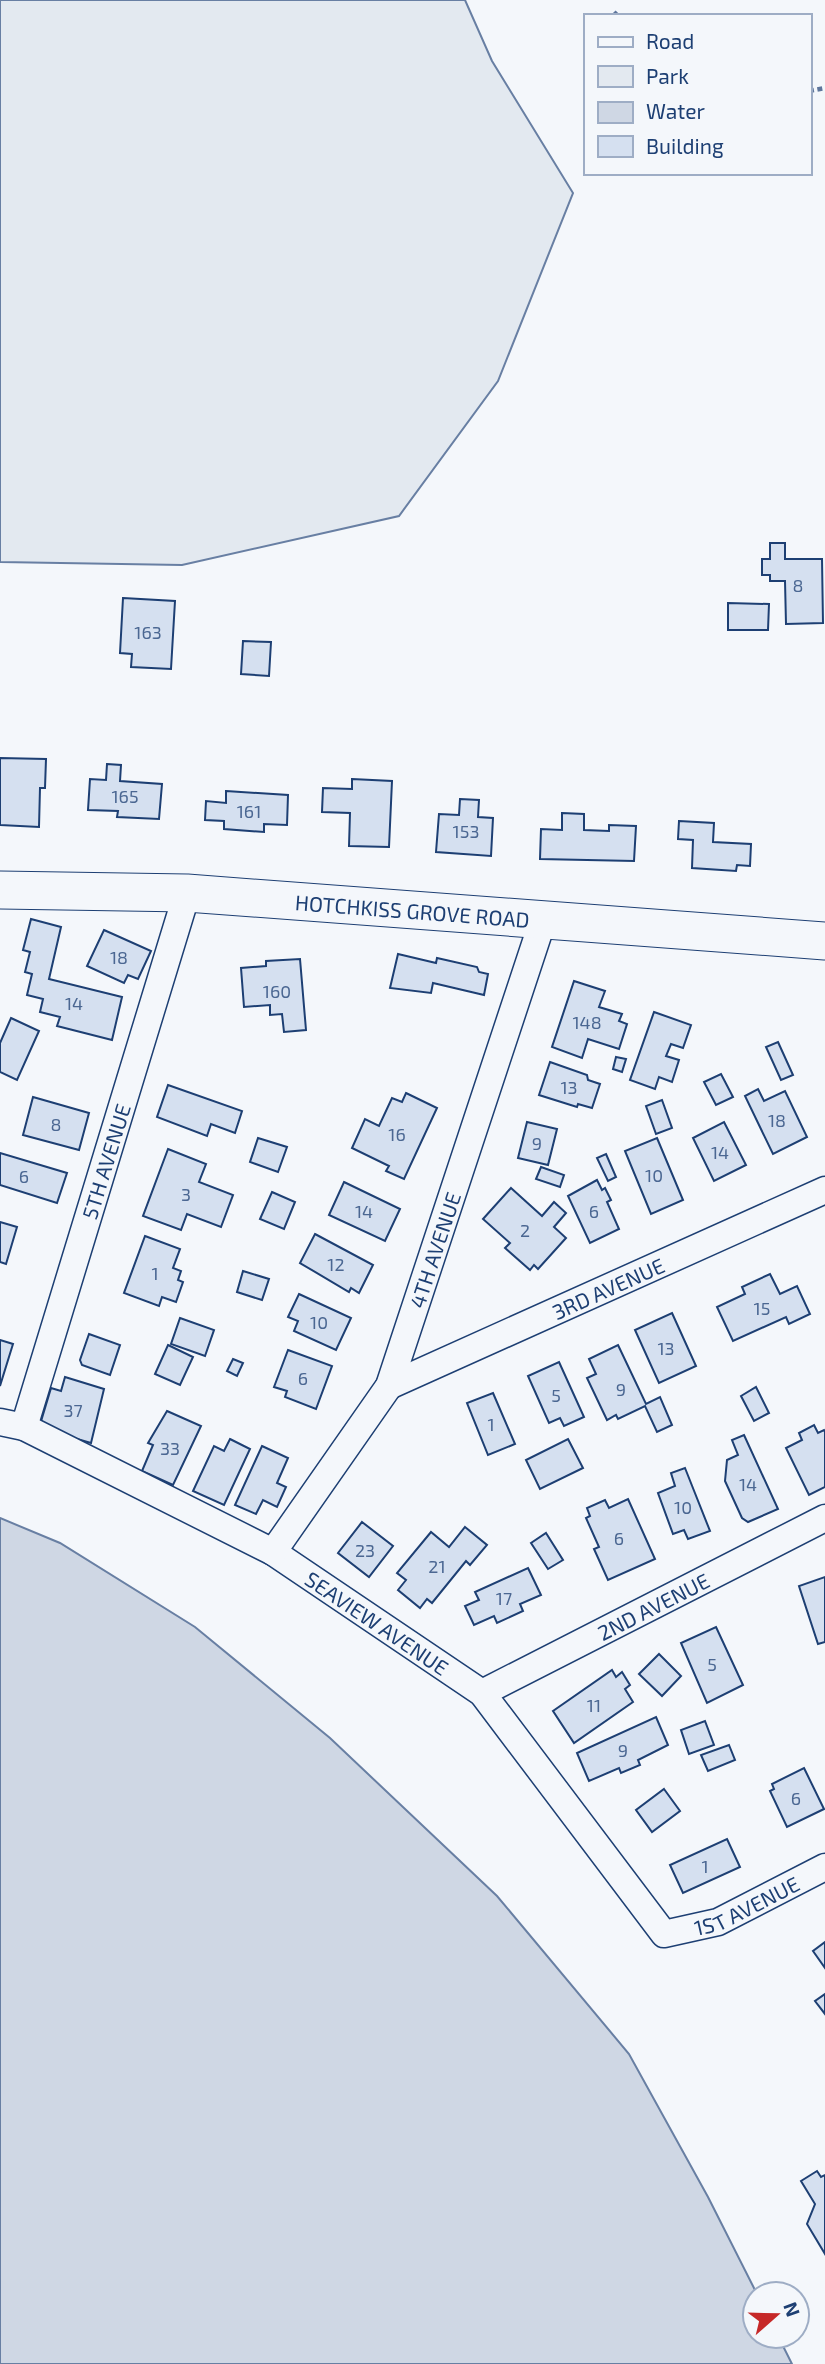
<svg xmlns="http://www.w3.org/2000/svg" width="825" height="2364" viewBox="0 0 825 2364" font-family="'Exo 2',sans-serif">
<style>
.green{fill:#e3e9f0;stroke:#687fa3;stroke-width:2}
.water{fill:#cfd7e4;stroke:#687fa3;stroke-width:2}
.building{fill:#d5e0f0;stroke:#1d3f73;stroke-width:2}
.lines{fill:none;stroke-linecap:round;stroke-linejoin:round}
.street-casing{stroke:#1d3f73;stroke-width:29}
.secondary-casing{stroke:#1d3f73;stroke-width:39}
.path{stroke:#5e769c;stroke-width:4.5;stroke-dasharray:5 3.5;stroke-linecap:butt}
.street{stroke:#f4f7fb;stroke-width:26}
.secondary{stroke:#f4f7fb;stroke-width:37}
.labels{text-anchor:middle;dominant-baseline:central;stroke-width:5;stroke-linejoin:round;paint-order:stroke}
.number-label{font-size:18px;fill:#4b6792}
.street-label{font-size:21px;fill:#1d3f73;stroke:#f4f7fb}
</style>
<rect width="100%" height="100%" fill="#f4f7fb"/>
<path class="green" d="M0,0H465L492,61L573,193L498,381L399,516L182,565L0,562Z"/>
<path class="water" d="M0,1518L60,1543L195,1627L330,1738L497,1896L629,2054L708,2197L757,2294L755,2336H778L792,2364H0Z"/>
<g class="building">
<path d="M770,543H785V559H822L823,623L786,624L785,581H770V575H762V559H770Z"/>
<path d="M123,598L175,601L171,669L131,667L132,654L120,653Z"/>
<path d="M728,603L769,604L768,630H728Z"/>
<path d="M243,641L271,642L269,676L241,674Z"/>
<path d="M0,758L46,759L45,788H40L39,827L0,825Z"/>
<path d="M107,764L121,765L120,781L162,784L159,819L117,817L118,811L88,810L90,779L106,780Z"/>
<path d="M352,779L392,781L389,847L349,846L350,813L322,812L323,788L352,789Z"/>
<path d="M226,791L288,795L287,825L264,824V832L224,829V821L205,820L206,801L226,803Z"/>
<path d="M460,799L479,800L478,817L493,818L491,856L436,852L439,814L459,815Z"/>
<path d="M562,813L584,814V830L609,831V825L636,826L634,861L540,859L541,829L562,830Z"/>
<path d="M679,821L714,823L713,842L751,844L750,866L737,865L736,871L692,868L693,840L678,839Z"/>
<path d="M31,919L61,927L49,979L122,997L112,1040L57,1026L60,1017L40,1012L43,999L27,995L32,974L25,972L30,952L23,950Z"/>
<path d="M104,930L151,951L138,979L128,975L124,983L87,966Z"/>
<path d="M398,954L436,963L437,958L477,967L479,972L488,974L484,995L433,983L431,993L390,988Z"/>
<path d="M300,959L306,1030L284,1032L282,1014L270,1015V1005L244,1007L241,968L266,966V961Z"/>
<path d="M574,981L605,991L599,1007L622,1014L619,1021L627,1024L619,1049L588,1039L582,1058L552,1047Z"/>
<path d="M654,1012L691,1025L683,1048L671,1044L666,1056L679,1060L672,1082L659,1077L655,1089L630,1080Z"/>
<path d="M11,1018L39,1031L17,1080L0,1072V1043Z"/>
<path d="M778,1042L793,1075L781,1080L766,1047Z"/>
<path d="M616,1057L626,1059L622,1072L613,1069Z"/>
<path d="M550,1062L587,1075L588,1080L600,1084L592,1108L578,1104L577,1107L539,1095Z"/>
<path d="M721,1074L733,1097L716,1105L704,1082Z"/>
<path d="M168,1085L242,1111L235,1133L211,1124L207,1136L157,1117Z"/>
<path d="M758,1089L764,1101L785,1091L807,1137L773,1154L745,1096Z"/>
<path d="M406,1093L437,1108L404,1179L386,1171L389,1166L352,1148L365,1119L379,1126L392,1098L402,1102Z"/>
<path d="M33,1097L89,1113L79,1150L23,1135Z"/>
<path d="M662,1100L672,1128L656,1134L646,1106Z"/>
<path d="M527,1122L557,1129L548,1165L518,1158Z"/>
<path d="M724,1122L746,1165L714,1181L693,1138Z"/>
<path d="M258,1138L287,1147L278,1172L250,1162Z"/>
<path d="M657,1138L683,1200L651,1214L625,1151Z"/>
<path d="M168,1149L206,1164L199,1182L233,1195L221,1227L187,1214L181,1230L143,1216Z"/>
<path d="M0,1153L67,1173L57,1203L0,1185Z"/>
<path d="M606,1154L616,1177L608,1181L597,1158Z"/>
<path d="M541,1167L564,1175L560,1187L536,1179Z"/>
<path d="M597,1180L602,1190L605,1188L611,1200L607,1202L619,1229L590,1243L568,1196Z"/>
<path d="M344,1182L400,1209L385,1241L329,1215Z"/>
<path d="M511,1188L542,1216L554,1202L566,1213L554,1227L566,1238L538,1269L534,1265L530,1270L505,1248L510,1243L483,1219Z"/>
<path d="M272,1192L295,1202L284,1229L260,1219Z"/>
<path d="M0,1222L17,1227L6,1264L0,1262Z"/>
<path d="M315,1234L373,1265L359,1293L351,1288L349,1292L300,1263Z"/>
<path d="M145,1236L180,1249L173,1268L181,1271L178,1280L183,1282L176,1302L162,1297L159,1306L124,1293Z"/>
<path d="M243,1271L269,1279L262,1300L237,1292Z"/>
<path d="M770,1274L780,1294L797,1286L810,1314L789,1324L786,1317L733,1341L717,1307L745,1294L742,1287Z"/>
<path d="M299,1294L351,1318L336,1350L294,1331L298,1321L288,1317Z"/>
<path d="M672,1313L696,1366L659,1383L635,1330Z"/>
<path d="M180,1318L214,1330L205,1356L171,1344Z"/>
<path d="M89,1334L120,1345L110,1375L82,1365L80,1360Z"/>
<path d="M0,1340L13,1344L0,1386Z"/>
<path d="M168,1345L193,1357L180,1385L155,1374Z"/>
<path d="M618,1345L646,1404L660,1397L672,1425L657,1432L645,1406L618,1419L616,1415L607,1420L587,1378L596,1374L589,1359Z"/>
<path d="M288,1350L332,1366L316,1409L285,1397L287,1391L274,1387Z"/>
<path d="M233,1359L243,1363L237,1376L227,1371Z"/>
<path d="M559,1362L584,1417L564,1426L560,1418L549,1423L528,1376Z"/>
<path d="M65,1377L104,1389L91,1443L39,1428L51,1388L61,1391Z"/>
<path d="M756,1387L769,1413L754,1421L741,1396Z"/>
<path d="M493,1393L515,1444L488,1455L467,1403Z"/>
<path d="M167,1411L201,1426L173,1485L142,1471L153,1445L148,1443Z"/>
<path d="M814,1425L818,1433L824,1430L825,1432V1487L809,1495L786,1448L802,1440L799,1433Z"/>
<path d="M744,1435L778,1509L748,1522L742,1518L725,1481L727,1460L738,1455L732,1440Z"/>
<path d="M230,1439L250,1449L224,1505L193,1491L214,1446L224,1451Z"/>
<path d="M568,1439L583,1468L540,1489L526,1460Z"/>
<path d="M262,1446L288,1458L277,1483L286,1487L277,1507L263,1500L256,1514L235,1505Z"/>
<path d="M685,1468L710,1531L688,1539L684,1530L673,1534L658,1493L675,1486L671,1473Z"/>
<path d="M628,1499L655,1559L608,1580L594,1549L599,1547L586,1518L590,1516L587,1508L605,1500L609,1508Z"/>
<path d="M362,1522L393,1546L369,1577L338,1553Z"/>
<path d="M465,1527L487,1545L470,1565L466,1561L432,1603L427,1599L420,1608L398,1590L406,1580L397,1573L431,1532L449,1547Z"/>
<path d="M546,1533L563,1560L548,1569L531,1543Z"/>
<path d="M528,1568L541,1595L520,1604L523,1611L497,1623L494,1616L474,1625L465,1606L479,1600L475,1592Z"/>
<path d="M825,1577V1642L818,1644L799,1586Z"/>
<path d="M716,1627L743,1685L707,1703L681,1643Z"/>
<path d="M659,1654L681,1676L662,1696L639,1674Z"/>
<path d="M612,1670L616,1677L622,1672L630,1685L625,1689L633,1702L574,1743L553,1711Z"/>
<path d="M656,1717L668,1745L638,1760L640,1765L621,1773L619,1768L589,1781L577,1753Z"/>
<path d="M705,1721L714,1745L689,1754L681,1730Z"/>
<path d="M729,1745L735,1760L708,1771L701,1755Z"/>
<path d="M804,1768L824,1809L787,1827L770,1791L774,1789L772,1784Z"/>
<path d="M664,1789L680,1811L652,1832L636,1810Z"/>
<path d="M727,1839L740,1867L683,1893L670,1865Z"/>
<path d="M825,1942V1968L813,1951Z"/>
<path d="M825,1994V2014L815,2001Z"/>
<path d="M817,2171L821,2177L825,2175V2254L807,2224L815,2204L801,2181Z"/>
</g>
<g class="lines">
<defs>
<g id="street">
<path id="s1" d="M389,1386L825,1190"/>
<path id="s2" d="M0,1422L24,1427L273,1552L482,1693L664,1934L718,1922L825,1867"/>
<path id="s3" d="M24,1427L187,893"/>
<path id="s4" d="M273,1552L389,1386L543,920"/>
<path id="s5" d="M482,1693L825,1518"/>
</g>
<g id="secondary">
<path id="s6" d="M0,890L187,893L825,941"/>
</g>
</defs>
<use href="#street" class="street-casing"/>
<use href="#secondary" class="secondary-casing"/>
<g class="path">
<path d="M614,12L618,16"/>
<path d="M809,91L825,88"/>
</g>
<use href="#street" class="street"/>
<use href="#secondary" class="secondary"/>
</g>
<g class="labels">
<g class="number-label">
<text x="798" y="585">8</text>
<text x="148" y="632">163</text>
<text x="125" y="796">165</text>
<text x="249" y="811">161</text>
<text x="466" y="831">153</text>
<text x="119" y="957">18</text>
<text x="277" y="991">160</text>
<text x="74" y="1003">14</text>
<text x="587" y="1022">148</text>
<text x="569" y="1087">13</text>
<text x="777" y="1120">18</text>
<text x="56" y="1124">8</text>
<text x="397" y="1134">16</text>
<text x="537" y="1143">9</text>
<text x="720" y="1152">14</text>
<text x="654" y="1175">10</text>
<text x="24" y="1176">6</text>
<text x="186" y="1194">3</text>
<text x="364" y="1211">14</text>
<text x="594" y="1211">6</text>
<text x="525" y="1230">2</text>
<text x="336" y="1264">12</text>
<text x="155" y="1273">1</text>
<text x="762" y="1308">15</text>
<text x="319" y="1322">10</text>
<text x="666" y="1348">13</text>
<text x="303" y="1378">6</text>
<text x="621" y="1389">9</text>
<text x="556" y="1395">5</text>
<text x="73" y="1410">37</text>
<text x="491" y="1424">1</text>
<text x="170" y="1448">33</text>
<text x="748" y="1484">14</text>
<text x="683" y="1507">10</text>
<text x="619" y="1538">6</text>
<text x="365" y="1550">23</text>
<text x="437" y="1566">21</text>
<text x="504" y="1598">17</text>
<text x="712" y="1664">5</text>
<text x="594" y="1705">11</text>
<text x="623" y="1750">9</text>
<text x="796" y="1798">6</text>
<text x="705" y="1866">1</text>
</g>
<g class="street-label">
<text stroke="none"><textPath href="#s6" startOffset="413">HOTCHKISS GROVE ROAD</textPath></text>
<text stroke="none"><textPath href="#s3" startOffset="278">5TH AVENUE</textPath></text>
<text stroke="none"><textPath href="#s4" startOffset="346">4TH AVENUE</textPath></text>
<text stroke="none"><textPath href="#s1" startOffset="240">3RD AVENUE</textPath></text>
<text stroke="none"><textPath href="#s5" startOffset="192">2ND AVENUE</textPath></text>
<text stroke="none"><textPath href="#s2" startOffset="429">SEAVIEW AVENUE</textPath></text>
<text stroke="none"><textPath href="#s2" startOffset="945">1ST AVENUE</textPath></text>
</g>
</g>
<rect x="584" y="14" width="228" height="161" fill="#f4f7fb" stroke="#9eadc5" stroke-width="2"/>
<rect x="598" y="37" width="35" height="10" fill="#f4f7fb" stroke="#9eadc5" stroke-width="2"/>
<text x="646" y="49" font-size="21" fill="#1d3f73">Road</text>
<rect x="598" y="66" width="35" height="21" fill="#e3e9f0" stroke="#9eadc5" stroke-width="2"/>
<text x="646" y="84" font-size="21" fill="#1d3f73">Park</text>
<rect x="598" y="102" width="35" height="21" fill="#cfd7e4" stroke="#9eadc5" stroke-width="2"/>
<text x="646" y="119" font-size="21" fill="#1d3f73">Water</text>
<rect x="598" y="136" width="35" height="21" fill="#d5e0f0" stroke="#9eadc5" stroke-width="2"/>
<text x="646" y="154" font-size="21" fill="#1d3f73">Building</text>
<g transform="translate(776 2315) rotate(70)"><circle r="33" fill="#f4f7fb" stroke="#9eadc5" stroke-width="2"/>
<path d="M0-5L12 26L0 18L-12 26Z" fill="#c62828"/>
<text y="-10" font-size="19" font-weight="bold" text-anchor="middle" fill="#1d3f73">N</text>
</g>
</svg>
